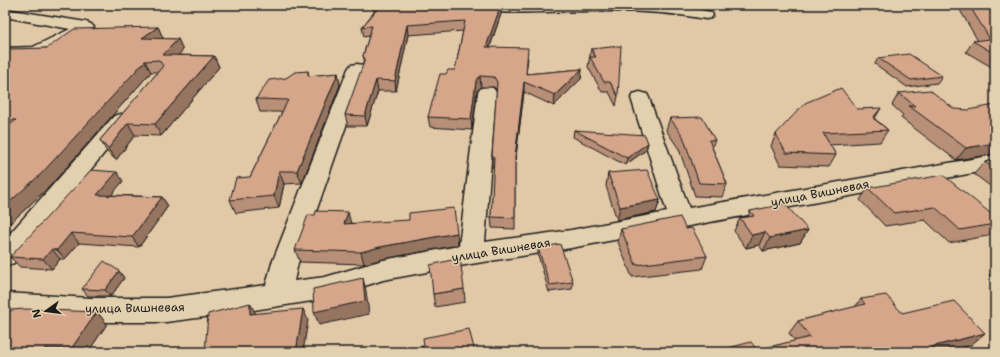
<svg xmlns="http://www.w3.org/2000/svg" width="1000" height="357" viewBox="0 0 1000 357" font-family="'Shantell Sans',sans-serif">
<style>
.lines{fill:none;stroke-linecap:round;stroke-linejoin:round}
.minor-casing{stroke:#1c1c1c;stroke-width:3}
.minor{fill:#e3d0ae;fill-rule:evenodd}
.wall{fill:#b88f77;stroke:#1c1c1c}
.shaded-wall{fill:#967461;stroke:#1c1c1c}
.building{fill:#d6a68a;stroke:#1c1c1c}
.labels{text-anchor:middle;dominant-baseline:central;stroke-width:3;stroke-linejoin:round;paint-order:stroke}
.street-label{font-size:12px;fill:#1c1c1c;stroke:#e3d0ae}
</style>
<rect width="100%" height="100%" fill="#e1c8a7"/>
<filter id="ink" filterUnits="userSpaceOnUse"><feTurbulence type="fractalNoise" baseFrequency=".025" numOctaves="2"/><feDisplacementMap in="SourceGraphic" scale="8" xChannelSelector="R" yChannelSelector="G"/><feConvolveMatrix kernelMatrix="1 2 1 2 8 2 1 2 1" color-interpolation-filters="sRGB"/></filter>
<g filter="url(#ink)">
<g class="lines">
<defs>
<g id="minor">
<path d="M450,5H671L706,11L711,12L713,15L711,18L706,19C674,13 642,11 609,11C558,10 508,16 457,9L452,8Z"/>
<path d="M5,9L86,22L91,24L94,27L91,30L42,56L5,58V48L33,47L70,29L5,17Z"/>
<path d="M357,64L363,65L366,69L298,263L294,281L325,277L383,260L459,246L478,92L481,88L487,87L493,88L496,92L485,242L571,230L667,212L631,98L633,94L640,92L647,94L649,98L689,208L995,155V169L571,248L471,264L383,280L325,299L235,313L166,322H91L5,317V293L91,298H166L266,285L272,263L348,69L351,65Z"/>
<path d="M121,114L128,116L131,120L128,124L14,263L5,266V239L114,116Z"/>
</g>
</defs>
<use href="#minor" class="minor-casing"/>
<use href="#minor" class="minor"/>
</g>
<g class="wall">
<path d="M501,5V14L490,47L528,58L526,74L582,69L581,79L554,106L524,92L515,165V229L492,228L491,217L494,168L492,167V157L497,91L494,87H481L477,91L472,130L430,127L428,117L446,74L455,70L463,31L408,35L396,91H378L367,126H348L345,115L365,62L363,56L369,36L364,37L362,27L374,12L373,6Z"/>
<path d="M957,5H995V69L966,52L973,41H978Z"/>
<path d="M158,27L163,38L161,39H178L183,50L178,55L214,56L219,67L161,136L135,135L116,160L107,152L100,140L158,72H151L50,186L5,228V51L47,48Z"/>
<path d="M591,49L618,96L616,106L609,92H602L588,67Z"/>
<path d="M878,58L942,76L937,83L907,87L875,64Z"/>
<path d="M308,71L309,76L338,73L340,85L302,183L284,184L279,208L236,213L230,200L250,177L282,112H260L256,99L286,78Z"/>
<path d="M899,93L995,154L956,160L901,118L903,115L892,105Z"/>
<path d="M857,109L875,119L888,130L880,142L830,145L836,155L829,167L780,165L771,146L776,134Z"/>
<path d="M670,118L715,140L712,147L727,184L722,197L695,196L679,149L666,130Z"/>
<path d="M574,130L648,143L646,150L625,165L573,137Z"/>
<path d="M995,160V185L990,186L974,174L985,162Z"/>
<path d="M608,173L660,200L656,212L617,220L606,186Z"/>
<path d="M123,181L111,195L162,197L168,206L139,247L79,243L65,259H60L52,269L20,267L10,257Z"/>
<path d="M868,188L995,218L994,219L995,220V228L987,236L949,243L925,220L885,226L860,200Z"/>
<path d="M750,211L808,230L800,243L763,251L759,245L746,248L734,231L740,218L748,217Z"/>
<path d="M351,223L458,245L383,259L364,264L300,262L295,250Z"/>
<path d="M621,229H686L707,256L702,269L632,277L618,242Z"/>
<path d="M538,248L573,282L572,289L549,292L538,255Z"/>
<path d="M995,270V280L989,275Z"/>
<path d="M119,271L124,278L111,296H88L82,289Z"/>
<path d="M464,289L465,302L435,307L433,294Z"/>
<path d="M861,299L902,313L971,345L945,352H713L757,350L795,341L789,333L798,321L855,307Z"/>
<path d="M97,312L107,324L88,352H5Z"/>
</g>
<g class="shaded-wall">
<path d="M501,5V14L486,57V47Z"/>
<path d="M407,25L408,35L396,91L395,81Z"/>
<path d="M158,27L163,38L147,49L142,38Z"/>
<path d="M178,39L183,50L168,66L163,55Z"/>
<path d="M214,56L219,67L161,136L155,124Z"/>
<path d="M145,61L151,72L50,186L5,228V206Z"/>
<path d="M582,69L581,79L554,106L555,95Z"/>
<path d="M338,73L340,85L302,183L297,171Z"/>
<path d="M480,76L481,87L477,91L472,130L471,119L476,81Z"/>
<path d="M376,80L378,91L367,126L365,116Z"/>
<path d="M524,82V92L514,168L515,157Z"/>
<path d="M881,108L874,120L873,118Z"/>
<path d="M128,123L135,135L116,160L108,149Z"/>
<path d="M648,143L646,150L625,165L627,158Z"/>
<path d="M995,143V154L956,160L966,148Z"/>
<path d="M279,171L284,184L279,208L274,196Z"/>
<path d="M117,172L123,181L104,204L97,195Z"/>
<path d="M995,181V185L990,186Z"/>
<path d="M162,197L168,206L139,247L132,237Z"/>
<path d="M660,200L656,212L617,220L620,207Z"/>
<path d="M348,212L351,224H344Z"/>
<path d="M808,230L800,243L763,251L770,238Z"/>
<path d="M765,232L759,245L746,248L752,235Z"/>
<path d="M71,233L79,243L65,259L57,250Z"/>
<path d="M457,233L458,245L383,259L364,264L361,252L380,247Z"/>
<path d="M52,249L60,259L52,269L43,259Z"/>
<path d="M119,271L124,278L111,296L105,290Z"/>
<path d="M363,278L366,291L369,314L319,325L314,312Z"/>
<path d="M250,303L256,314H250Z"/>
<path d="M303,309L308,320L303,352H296Z"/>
<path d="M97,312L107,324L88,352H74L71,349Z"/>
<path d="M985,333L971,345L945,352H926L931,347Z"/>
<path d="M45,348L50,352H43Z"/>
</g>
<g class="building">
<path d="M374,5H501L486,47L528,48L526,74L582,69L555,95L524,82L515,157V218L491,217L494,157H492L497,82L494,77L480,76L476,81L471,119L428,117L440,74H446L448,70H455L465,21L407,25L395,81L376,80L365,116L345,115L365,59L363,56L372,26L362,27L379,7L373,6Z"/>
<path d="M969,5H995V54L973,41L990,39Z"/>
<path d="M158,27L142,38L178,39L163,55L214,56L155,124L128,123L108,149L100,140L163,66L159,60L145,61L41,174L5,206V129L16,120H5V82L9,79H5V51L10,49L47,48L74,29Z"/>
<path d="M621,46L618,96L610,82H604L590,57H596L591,49Z"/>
<path d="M909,54L942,76L911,80L878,58Z"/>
<path d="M308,71V76L338,73L297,171H279L274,196L230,200L236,178L250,177L288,100L256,99L269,80L286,78L295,72Z"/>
<path d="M841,88L857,109L881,108L873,118L888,130L823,133L836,155L786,153L776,134L805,103Z"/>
<path d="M930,90L954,109L968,110L995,105V143L966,148L909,106H915L899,93Z"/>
<path d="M702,117L715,140H709L727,184L699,183L683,136L670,118Z"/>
<path d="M574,130L645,135L648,143L627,158Z"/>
<path d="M995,160V169L985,162Z"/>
<path d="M91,170L117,172L97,195L162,197L132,237L71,233L57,250L52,249L43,259L10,257Z"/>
<path d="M647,170L660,200L620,207L608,173Z"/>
<path d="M943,175L995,217L992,218L995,220V224L960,230L935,207L894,213L868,188Z"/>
<path d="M785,204L808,230L770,238L765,232L752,235L740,218L754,216L750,211Z"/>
<path d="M454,208L457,233L380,247L361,252L295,250L308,215H315L316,211L348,212L344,224L409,220V213Z"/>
<path d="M680,217L686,229L692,228L707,256L636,265L621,229Z"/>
<path d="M560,244L573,282L550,285L538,248Z"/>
<path d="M460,258L464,289L433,294L430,265Z"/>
<path d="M104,261L119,271L105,290L82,289Z"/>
<path d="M363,278L365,301L314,312L313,289Z"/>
<path d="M886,295L902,313L954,301L985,333L931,347L936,352H713L751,342L757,350L810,337L798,321L865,304L861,299Z"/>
<path d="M250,303V314L303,309L296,352H205L208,314Z"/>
<path d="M25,309L97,312L71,349L45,348L43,352H5V320L11,310Z"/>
<path d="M469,329L475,352H418V347L424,346L423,338Z"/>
</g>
</g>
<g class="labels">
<g class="street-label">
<text transform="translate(820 193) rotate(-11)">улица Вишневая</text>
<text transform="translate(501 250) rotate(-9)">улица Вишневая</text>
<text transform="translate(135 308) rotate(-1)">улица Вишневая</text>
</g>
</g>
<rect width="1000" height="357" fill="none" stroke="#e3d0ae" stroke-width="20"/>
<rect x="10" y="10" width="980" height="337" fill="none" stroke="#1c1c1c" stroke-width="1.5" filter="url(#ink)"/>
<g transform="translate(46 311) rotate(256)" stroke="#e3d0ae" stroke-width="3" paint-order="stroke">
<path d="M0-3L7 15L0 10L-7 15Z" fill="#1c1c1c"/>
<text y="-6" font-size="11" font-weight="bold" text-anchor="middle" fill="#1c1c1c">N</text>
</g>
</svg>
